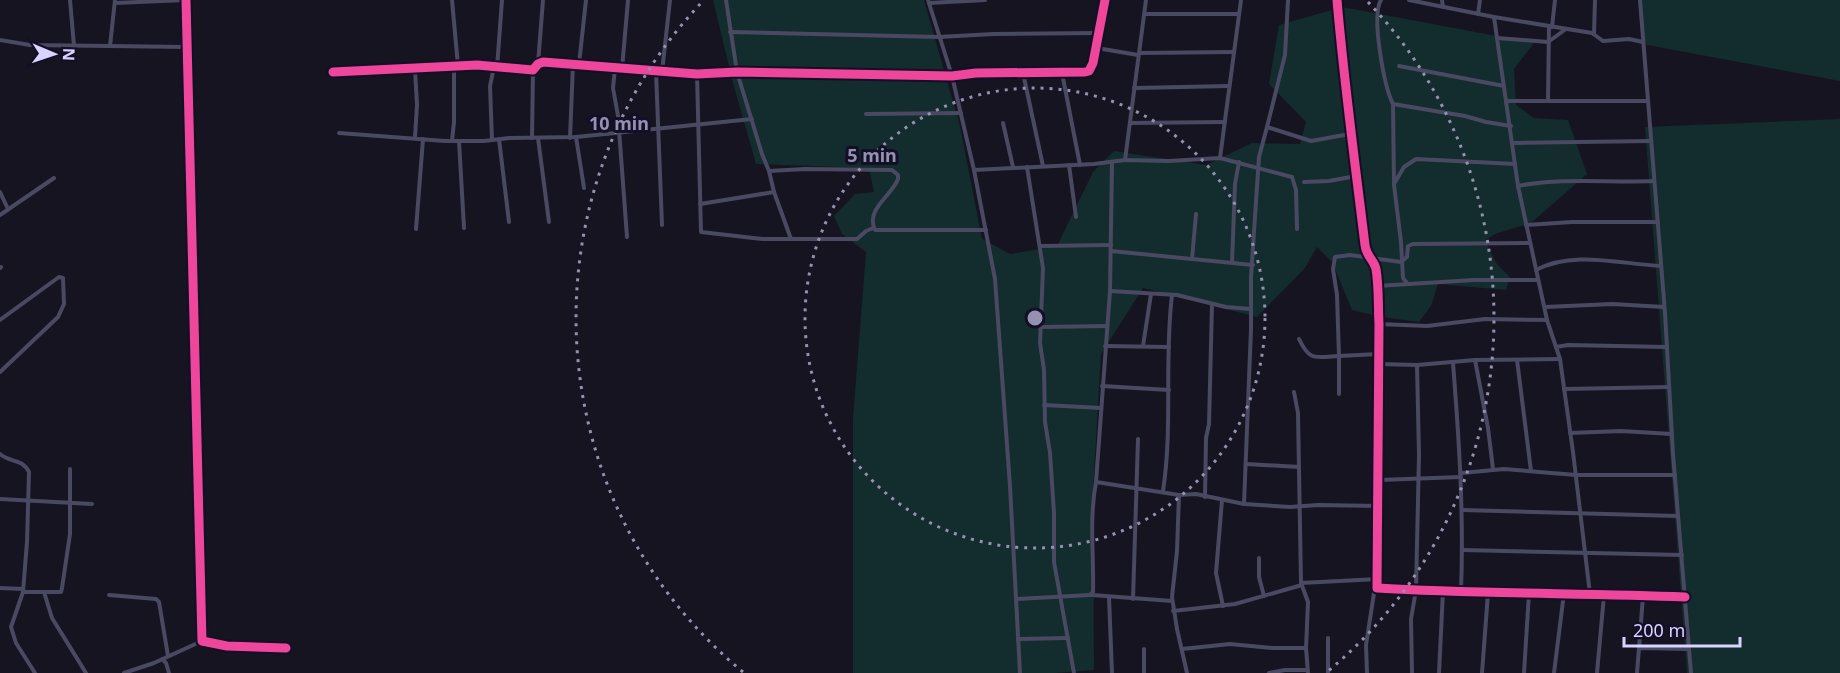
<svg xmlns="http://www.w3.org/2000/svg" width="1840" height="673" viewBox="0 0 1840 673" font-family="'Noto Sans',sans-serif">
<style>
.green{fill:#132c2d}
.lines{fill:none;stroke-linecap:round;stroke-linejoin:round}
.street{stroke:#4a4962;stroke-width:4}
.cycleway-casing{stroke:#130f26;stroke-width:13}
.cycleway{stroke:#ed469a;stroke-width:9}
.ring{fill:none;stroke:#9591b1;stroke-width:3;stroke-dasharray:3 6}
.centre{fill:#9591b1;stroke:#130f26;stroke-width:3}
.ring-label{font-size:18px;text-anchor:middle;font-weight:bold;fill:#9591b1;stroke:#130f26;stroke-width:6;stroke-linejoin:round;paint-order:stroke}
</style>
<rect width="100%" height="100%" fill="#161421"/>
<g class="green">
<path d="M713,0H924L960,126L982,239L1010,254L1057,246L1093,172L1114,151L1206,165L1252,143L1300,144L1306,122L1269,84L1279,25L1342,7L1534,43L1514,69L1516,105L1534,118L1568,120L1587,174L1531,223L1495,234L1485,241L1497,264L1510,277L1506,290L1438,284L1431,306L1419,322L1381,317L1352,310L1332,262L1317,247L1305,268L1257,317L1143,288L1101,354L1093,492L1094,670L1055,673H853V418L866,252L842,234L834,216L855,194L874,192L869,168L756,164L733,83Z"/>
<path d="M1638,0H1840V81L1642,44Z"/>
<path d="M1840,119V673H1687L1645,127Z"/>
</g>
<g class="lines">
<g class="street">
<path d="M70,0L74,46"/>
<path d="M186,0L202,641L227,646L286,648"/>
<path d="M452,0L458,66"/>
<path d="M726,0L737,72L762,154L769,171L805,169L892,170L898,175V179C892,196 865,209 875,230H986"/>
<path d="M928,0L952,76L974,170L995,279L1010,486L1020,673"/>
<path d="M1288,0L1285,55L1267,127L1311,141L1350,134"/>
<path d="M1337,0C1344,82 1355,163 1365,245C1366,256 1374,260 1376,269C1379,287 1378,306 1379,324L1377,588C1480,594 1582,593 1685,597"/>
<path d="M1381,0C1371,16 1384,86 1393,104L1465,116L1486,122L1511,126"/>
<path d="M1409,0L1494,17L1592,33L1603,41L1629,39L1643,42"/>
<path d="M1442,0L1443,7"/>
<path d="M1640,0L1665,313L1673,454L1691,673"/>
<path d="M115,3L186,0"/>
<path d="M929,3L985,0"/>
<path d="M1144,14H1239"/>
<path d="M1478,14L1480,0"/>
<path d="M1494,17L1518,186L1547,320L1560,359L1573,452L1590,594"/>
<path d="M1552,27L1555,0"/>
<path d="M730,32L939,37L993,34L1099,33"/>
<path d="M1594,34L1595,0"/>
<path d="M1497,38L1548,42L1566,29"/>
<path d="M0,40L30,45L187,47"/>
<path d="M110,46L115,0"/>
<path d="M1097,48L1138,55"/>
<path d="M1139,53L1233,52"/>
<path d="M538,64L543,0"/>
<path d="M579,64L586,0"/>
<path d="M1399,66L1504,86"/>
<path d="M497,68L502,0"/>
<path d="M615,68L613,88L618,116L627,237"/>
<path d="M622,69L628,0"/>
<path d="M333,72L477,65L533,70L538,64L543,62L697,74L737,72L952,76L976,73L1085,72L1089,71L1093,63L1105,0"/>
<path d="M656,72L662,225"/>
<path d="M662,72L670,0"/>
<path d="M1023,73L1043,166"/>
<path d="M1062,73L1080,165"/>
<path d="M697,74L701,232L762,239H857L866,231L873,228"/>
<path d="M1134,88L1229,86"/>
<path d="M1507,101H1647"/>
<path d="M1548,101L1549,27"/>
<path d="M1393,104L1394,185L1401,242L1403,278L1407,283"/>
<path d="M866,114L961,113"/>
<path d="M1003,123L1013,167"/>
<path d="M1130,123L1225,122"/>
<path d="M1267,127L1259,157L1251,277V329L1244,504L1290,507L1318,505L1379,506"/>
<path d="M339,133L445,141H484L509,138L576,137L752,119"/>
<path d="M415,137L417,105L415,69"/>
<path d="M576,137L584,188"/>
<path d="M532,138L533,70"/>
<path d="M538,138L549,222"/>
<path d="M570,138L573,64"/>
<path d="M499,139L509,222"/>
<path d="M492,140L490,86L494,67"/>
<path d="M452,141L454,122V66"/>
<path d="M459,141L464,228"/>
<path d="M1513,143L1651,141"/>
<path d="M1220,158L1241,0"/>
<path d="M1125,160L1146,0"/>
<path d="M1069,165L1076,217"/>
<path d="M1027,167L1043,268L1040,343L1044,370L1045,422L1050,453L1054,513V562L1074,673"/>
<path d="M974,170L1094,164L1125,160L1169,161L1220,158L1292,177L1296,190L1297,229"/>
<path d="M769,171L774,192L791,239"/>
<path d="M1304,182L1329,181L1356,176"/>
<path d="M1394,184L1404,167L1416,159L1515,164"/>
<path d="M1518,186C1563,177 1609,183 1654,181"/>
<path d="M0,192L8,209"/>
<path d="M700,204L774,192"/>
<path d="M0,215L54,178"/>
<path d="M1526,225L1572,222H1658"/>
<path d="M416,229L423,139"/>
<path d="M1041,246L1111,245"/>
<path d="M1111,251L1253,265"/>
<path d="M1192,259L1196,214"/>
<path d="M1232,263L1235,184L1239,162"/>
<path d="M0,268L1,267"/>
<path d="M1536,270C1573,250 1620,264 1661,266"/>
<path d="M1377,286L1474,280H1538"/>
<path d="M1110,291L1177,295L1226,307L1250,309"/>
<path d="M1545,307L1612,304L1664,307"/>
<path d="M0,320L59,277L63,278L64,304L58,317L0,372"/>
<path d="M1379,324L1427,326L1485,319L1547,320"/>
<path d="M1041,327L1107,326"/>
<path d="M1299,339C1310,362 1315,357 1339,356V394"/>
<path d="M1105,346L1169,347"/>
<path d="M1143,346L1151,294"/>
<path d="M1556,347L1568,345L1667,347"/>
<path d="M1378,354L1339,356L1337,295L1333,269L1335,257L1350,255L1401,262L1407,257L1408,246L1413,244L1530,243"/>
<path d="M1475,360L1488,428L1493,469"/>
<path d="M1517,360L1531,471"/>
<path d="M1453,363C1459,439 1464,514 1461,591"/>
<path d="M1378,364L1417,365L1475,360L1560,359"/>
<path d="M1102,386L1169,390"/>
<path d="M1564,389L1669,387"/>
<path d="M1294,392L1298,413L1301,583L1308,602L1306,648L1308,673"/>
<path d="M1044,405L1101,408"/>
<path d="M1570,433L1621,431L1672,434"/>
<path d="M0,454C10,463 22,458 29,472L27,542L23,592L11,627L16,643L35,673"/>
<path d="M1246,464L1299,467"/>
<path d="M1462,473L1504,469L1576,475H1675"/>
<path d="M1379,480L1461,477"/>
<path d="M1096,482L1179,495L1196,494L1244,504"/>
<path d="M1163,491C1173,426 1164,360 1172,295"/>
<path d="M1179,495L1177,551L1172,597L1177,629L1187,673"/>
<path d="M1205,497L1206,438L1209,424L1212,304"/>
<path d="M0,499L92,504"/>
<path d="M1222,500L1216,573L1223,606"/>
<path d="M1462,510L1678,516"/>
<path d="M1462,550L1682,555"/>
<path d="M1259,558V577L1264,596"/>
<path d="M1301,583L1378,579"/>
<path d="M0,588L23,589"/>
<path d="M23,592H61L62,588L70,534V469"/>
<path d="M44,592L52,618L86,673"/>
<path d="M109,595L156,599L159,602L168,656"/>
<path d="M1092,595L1172,601"/>
<path d="M1109,597L1112,673"/>
<path d="M1017,599L1090,595L1093,592C1094,555 1089,519 1096,482L1110,291L1112,162"/>
<path d="M1133,599L1138,439"/>
<path d="M1173,611L1235,604L1302,585"/>
<path d="M1328,638V673"/>
<path d="M1018,639L1068,638"/>
<path d="M1639,648L1643,596"/>
<path d="M1182,649L1230,644L1272,648H1306"/>
<path d="M162,659L166,663L169,673"/>
<path d="M124,673L154,663L202,641"/>
<path d="M1144,673V649"/>
<path d="M1269,673L1285,670H1307"/>
<path d="M1367,673L1366,645L1374,593L1377,588"/>
<path d="M1412,673L1411,619L1416,590L1419,455L1417,365"/>
<path d="M1439,673L1443,591"/>
<path d="M1482,673L1488,593"/>
<path d="M1524,673L1529,593"/>
<path d="M1554,673L1564,593"/>
<path d="M1597,673L1604,595"/>
<path d="M1637,673L1639,648L1689,649"/>
</g>
<defs>
<g id="cycleway">
<path d="M186,0L202,641L227,646L286,648"/>
<path d="M1337,0C1344,82 1355,163 1365,245C1366,256 1374,260 1376,269C1379,287 1378,306 1379,324L1377,588C1480,594 1582,593 1685,597"/>
<path d="M333,72L477,65L533,70L538,64L543,62L697,74L737,72L952,76L976,73L1085,72L1089,71L1093,63L1105,0"/>
</g>
</defs>
<use href="#cycleway" class="cycleway-casing"/>
<use href="#cycleway" class="cycleway"/>
</g>
<g class="ring">
<circle cx="1035" cy="318" r="230"/>
<path d="M743 672A459 459 0 0 1 702 2M1368 2A459 459 0 0 1 1327 672"/>
</g>
<circle cx="1035" cy="318" r="9" class="centre"/>
<g class="ring-label">
<text x="619" y="130">10 min</text>
<text x="872" y="162">5 min</text>
</g>
<g transform="translate(54 54) rotate(92)" stroke="#130f26" stroke-width="4.5" paint-order="stroke">
<path d="M0-4.5L10 22L0 15L-10 22Z" fill="#d9d4ff"/>
<text y="-9" font-size="16" font-weight="bold" text-anchor="middle" fill="#d9d4ff">N</text>
</g>
<path d="M1624 637v9h116v-9" fill="none" stroke="#d9d4ff" stroke-width="3"/>
<text x="1633" y="637" font-size="18" fill="#d9d4ff" stroke="#130f26" stroke-width="4.5" paint-order="stroke">200 m</text>
</svg>
